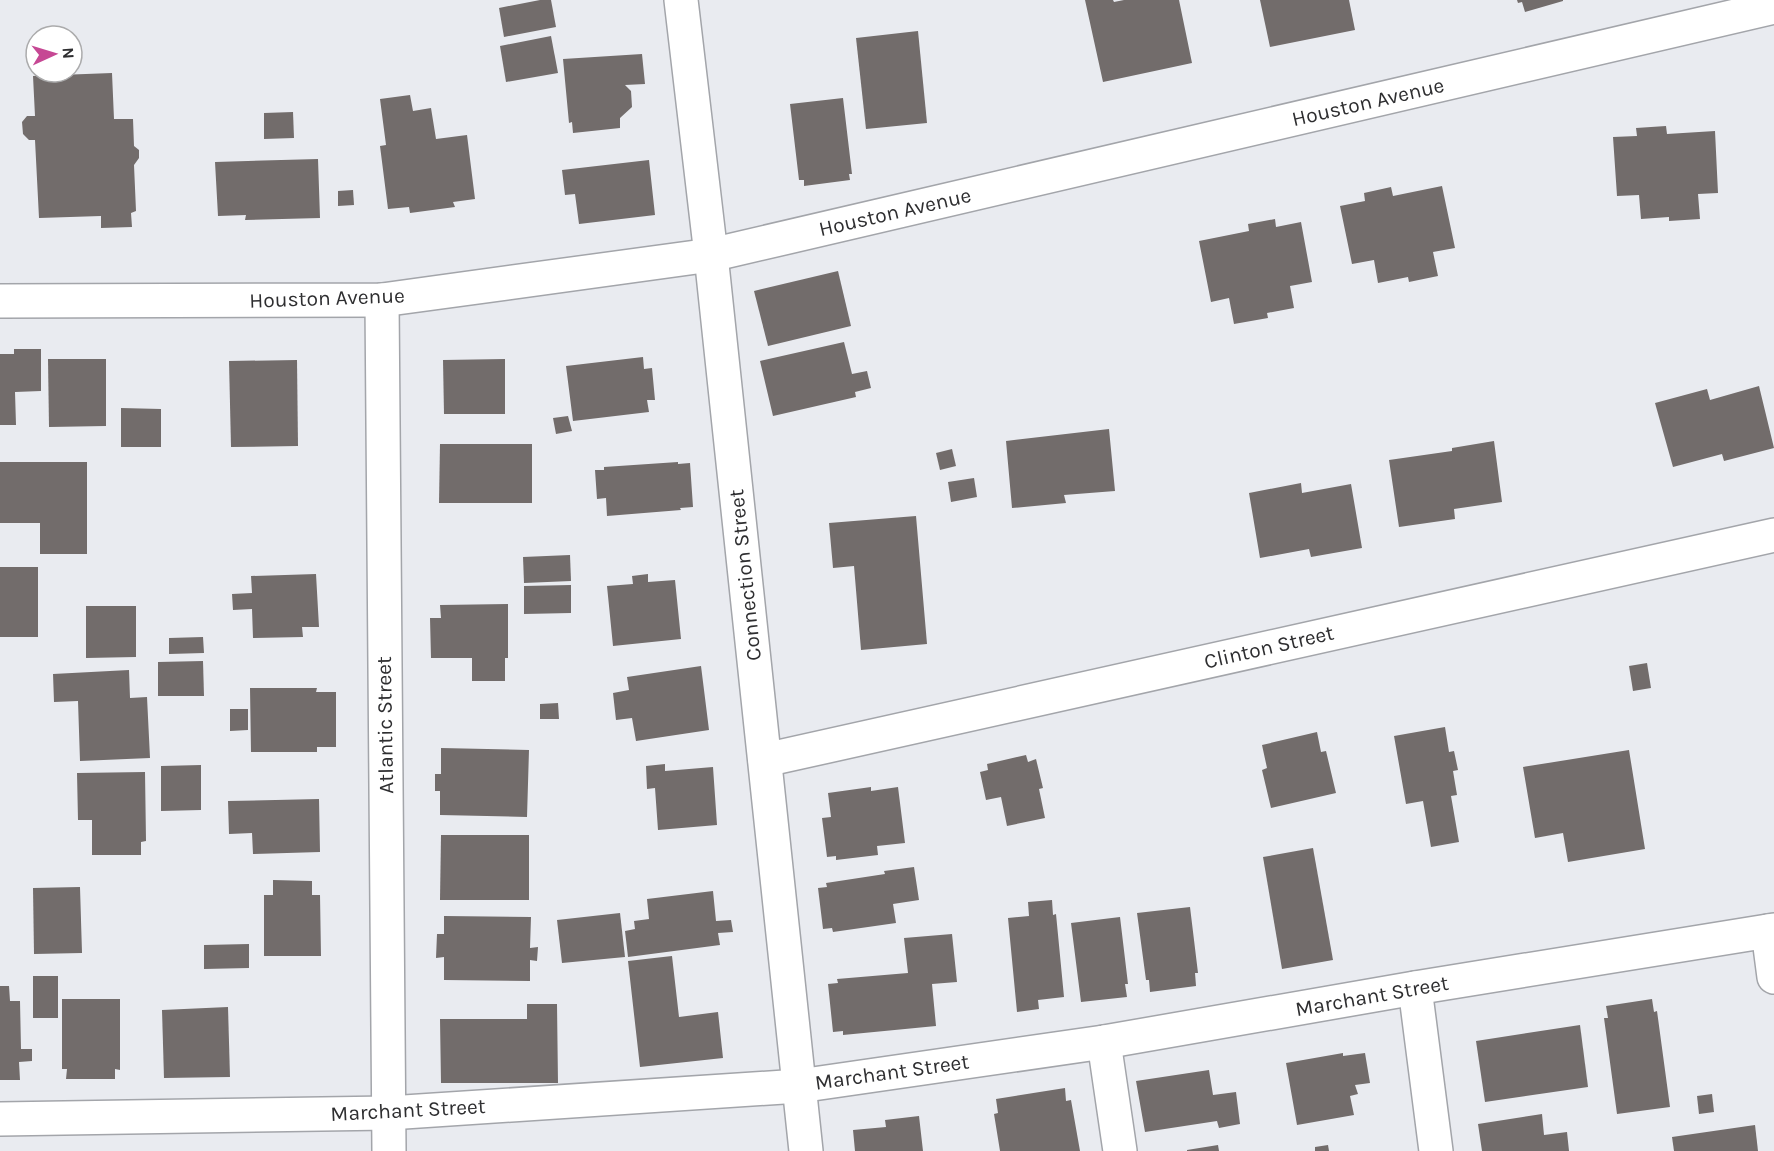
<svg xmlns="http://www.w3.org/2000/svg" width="1774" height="1151" viewBox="0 0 1774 1151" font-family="Karla,sans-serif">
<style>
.building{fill:#726c6b}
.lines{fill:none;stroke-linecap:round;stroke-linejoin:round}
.street-casing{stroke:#a3a5aa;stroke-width:36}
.street{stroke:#fff;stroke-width:33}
.labels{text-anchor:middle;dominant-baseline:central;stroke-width:6;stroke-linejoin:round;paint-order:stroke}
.street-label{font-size:21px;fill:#2e2e30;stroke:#fff}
</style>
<rect width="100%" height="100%" fill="#e9ebf0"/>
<g class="building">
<path d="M540,0H551L556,27L504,37L499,8Z"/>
<path d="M1085,0H1113L1114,2L1124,0H1179L1192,63L1103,82Z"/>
<path d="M1260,0H1349L1355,30L1270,47Z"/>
<path d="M1517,0H1563V1L1525,12L1522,2L1518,3Z"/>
<path d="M918,31L927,123L866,129L856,38Z"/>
<path d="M551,36L558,73L506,82L500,46Z"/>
<path d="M642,54L645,84L625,85L631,91L632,107L620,118V128L573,133L572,122L569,123L563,59Z"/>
<path d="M112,73L114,119H133L134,146L139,150V158L134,165L136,211L131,213L132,227L101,228V216L39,218L35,140H29L23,134L22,122L27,116H35L33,76Z"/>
<path d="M410,95L413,111L431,108L436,139L467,135L475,199L453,202L455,207L410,213L409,207L388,209L380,146L386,145L380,99Z"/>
<path d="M843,98L852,174H849L850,180L804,186V180H799L790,104Z"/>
<path d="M293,112L294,138L264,139V113Z"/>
<path d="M1666,126L1667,134L1715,131L1718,193L1698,194L1700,219L1669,221V217L1641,219L1639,195L1617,196L1613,137L1637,136L1636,128Z"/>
<path d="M318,159L320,218L245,220L246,215L218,216L215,162Z"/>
<path d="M649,160L655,215L579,224L575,194L565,195L562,170Z"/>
<path d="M1442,186L1455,248L1433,252L1438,276L1409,282L1408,277L1378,283L1374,260L1352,264L1340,206L1365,201L1364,193L1391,187L1393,196Z"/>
<path d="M353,190L354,205L338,206V191Z"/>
<path d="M1275,219L1276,227L1301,222L1312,282L1290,286L1294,308L1267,313L1268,318L1234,324L1229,298L1211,302L1199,241L1249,231L1248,224Z"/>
<path d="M838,271L851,326L768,346L754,291Z"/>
<path d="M844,342L852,374L867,371L871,388L855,392L856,397L773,416L760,361Z"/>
<path d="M14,349H41V391L15,392L16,425H0V354H14Z"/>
<path d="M643,357L644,369L652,368L655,400H647L649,412L573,421L566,366Z"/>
<path d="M48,359H106V426L49,427Z"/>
<path d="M505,359V414H444L443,360Z"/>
<path d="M297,360L298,446L231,447L229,361Z"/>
<path d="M1759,386L1774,448L1724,461L1722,454L1673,467L1655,403L1707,389L1710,400Z"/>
<path d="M121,408L161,409V447H121Z"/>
<path d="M568,416L572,431L556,434L553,418Z"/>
<path d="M1109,429L1115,491L1064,495L1066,503L1012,508L1006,441Z"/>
<path d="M1494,441L1502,502L1454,509L1455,519L1399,527L1389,460L1452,451V448Z"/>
<path d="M440,444H532V503H439Z"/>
<path d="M952,449L956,466L940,470L936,453Z"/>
<path d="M0,462H87V554H40V523H0Z"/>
<path d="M678,462V464L690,463L693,507L680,508L681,510L607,516L606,498L597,499L595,470H604V467Z"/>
<path d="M974,478L977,497L951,502L948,482Z"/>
<path d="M1301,483L1302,493L1351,484L1362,548L1311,557L1309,549L1260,558L1249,493Z"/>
<path d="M916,516L927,644L861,650L854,566L833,568L829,523Z"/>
<path d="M570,555L571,581L524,583L523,557Z"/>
<rect x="0" y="567" width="38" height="70"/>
<path d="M316,574L319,627H302L303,637L253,638L252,609L233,610L232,594L252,593L251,576Z"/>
<path d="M648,574V582L675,580L681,639L613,646L607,586L633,584L632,576Z"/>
<path d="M571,585V613L524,614V586Z"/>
<path d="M508,604V658H505V681H472V658H431L430,618H441L440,605Z"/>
<path d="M86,606H136V657L86,658Z"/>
<path d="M203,637L204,653L169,654V638Z"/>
<path d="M203,661L204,696H158V662Z"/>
<path d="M1647,663L1651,688L1633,691L1629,666Z"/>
<path d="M701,666L709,730L636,741L632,718L616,720L613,693L629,690L627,677Z"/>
<path d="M129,670L130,698L147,697L150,758L80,761L78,701L54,702L53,674Z"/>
<path d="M250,688H317L316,692H336V747H317V752H251Z"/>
<path d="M558,703L559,719H540V704Z"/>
<path d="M230,709H248V730L230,731Z"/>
<path d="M1445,727L1449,752L1454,751L1458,770L1453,771L1457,795L1451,796L1459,842L1431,847L1423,801L1406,804L1394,736Z"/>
<path d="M1317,732L1321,752L1326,751L1336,793L1271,808L1262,770L1267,768L1262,745Z"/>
<path d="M441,748L529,750L527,817L440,815V791H435V774H441Z"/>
<path d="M1629,750L1645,849L1568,862L1563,833L1535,838L1523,767Z"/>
<path d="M1026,755L1028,762L1036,759L1043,788L1039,789L1045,818L1007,826L1001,797L986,800L980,772L988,770L987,764Z"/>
<path d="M665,764V771L713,767L717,825L658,830L655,788L647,789L646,766Z"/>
<path d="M201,765V810L161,811V766Z"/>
<path d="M145,772L146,841L141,842V855H92V820H78L77,773Z"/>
<path d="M871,787V791L898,787L905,843L877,846L878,855L836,860V856L827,857L822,818L831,817L828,793Z"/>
<path d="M319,799L320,852L253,854L252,833L229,834L228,801Z"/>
<path d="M441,835H529V900H440Z"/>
<path d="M1313,848L1333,960L1282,969L1263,857Z"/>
<path d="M914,867L919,900L893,904L896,923L833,932L832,928L823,929L818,888L827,887L826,883L885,874L884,871Z"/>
<path d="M273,880L312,881V895H320L321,956H264V895H273Z"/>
<path d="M80,887L82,953L34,954L33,888Z"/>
<path d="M713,891L716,921L731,920L733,932L718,933L720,945L628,957L625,931L635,929L634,921L649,919L647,899Z"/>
<path d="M1052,900L1053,915L1056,914L1064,997L1038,1000L1039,1009L1017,1012L1008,918L1029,916L1028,902Z"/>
<path d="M1190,907L1198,973H1195L1196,986L1150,992L1149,980H1146L1137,913Z"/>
<path d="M620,913L625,957L562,963L557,920Z"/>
<path d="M444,916L531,917L530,948L538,947L537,961L530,960V981L444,980V957L436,958L437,934H444Z"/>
<path d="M1120,917L1128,984H1125L1127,997L1081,1002L1071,923Z"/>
<path d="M952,934L957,982L932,984L936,1026L843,1035V1031L833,1032L828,984L838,983L837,979L908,973L904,938Z"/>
<path d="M249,944V968L204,969V945Z"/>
<path d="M672,956L679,1017L718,1012L723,1058L640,1067L628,961Z"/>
<rect x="33" y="976" width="25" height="42"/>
<path d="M0,986H9L10,1001H20L21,1049H32V1061L19,1062L20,1080H0Z"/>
<path d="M62,999H120V1070L115,1069V1079H66L67,1069H62Z"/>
<path d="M1652,999L1654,1012L1657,1011L1670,1107L1617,1114L1604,1018H1608L1606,1006Z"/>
<path d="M527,1004H557L558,1083H441L440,1019H527Z"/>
<path d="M228,1007L230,1077L164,1078L162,1010Z"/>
<path d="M1580,1025L1588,1087L1485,1102L1476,1041Z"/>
<path d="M1343,1053V1056L1365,1053L1370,1083L1355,1085L1358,1094L1350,1096L1354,1115L1297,1125L1286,1063Z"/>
<path d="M1209,1070L1213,1095L1236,1092L1240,1124L1219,1128L1217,1121L1145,1132L1136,1081Z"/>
<path d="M1065,1088L1066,1101L1071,1100L1080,1151H1000L994,1114L998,1113L996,1099Z"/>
<path d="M1712,1094L1714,1112L1699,1114L1697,1096Z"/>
<path d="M1542,1114L1544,1135L1567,1132L1569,1151H1482L1478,1124Z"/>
<path d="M919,1116L923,1151H855L853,1130L886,1127L885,1120Z"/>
<path d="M1755,1125L1758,1151H1674L1672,1137Z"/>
<path d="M1218,1145L1219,1151H1187V1150Z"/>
<path d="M1328,1145L1329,1151H1315V1147Z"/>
</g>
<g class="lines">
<defs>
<g id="street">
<path d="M681,0L711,255L806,1151"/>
<path d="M382,300L389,1151"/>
<path d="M0,301L382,300L711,255L1774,7"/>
<path d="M765,760L1774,535"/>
<path d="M1768,931L1774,977"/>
<path d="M1415,988L1436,1151"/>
<path d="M1104,1042L1120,1151"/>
<path d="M0,1119L389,1113L799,1086L1104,1042L1415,988L1774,930"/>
</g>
</defs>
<use href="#street" class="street-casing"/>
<use href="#street" class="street"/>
</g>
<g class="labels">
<g class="street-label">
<text transform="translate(1368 102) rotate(-13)">Houston Avenue</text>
<text transform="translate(895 212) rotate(-13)">Houston Avenue</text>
<text transform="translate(327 298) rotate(-2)">Houston Avenue</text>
<text transform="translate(745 575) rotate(-96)">Connection Street</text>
<text transform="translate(1269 647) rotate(-13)">Clinton Street</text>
<text transform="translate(385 725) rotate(-91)">Atlantic Street</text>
<text transform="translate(1372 996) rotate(-10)">Marchant Street</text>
<text transform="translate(892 1072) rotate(-8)">Marchant Street</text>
<text transform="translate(408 1110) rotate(-3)">Marchant Street</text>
</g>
</g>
<g transform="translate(54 54) rotate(86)"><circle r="28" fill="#ffffff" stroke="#ababac" stroke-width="1.5"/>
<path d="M0-4.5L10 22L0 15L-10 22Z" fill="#c64894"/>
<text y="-9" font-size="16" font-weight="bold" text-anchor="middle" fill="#2e2e30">N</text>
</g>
</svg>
